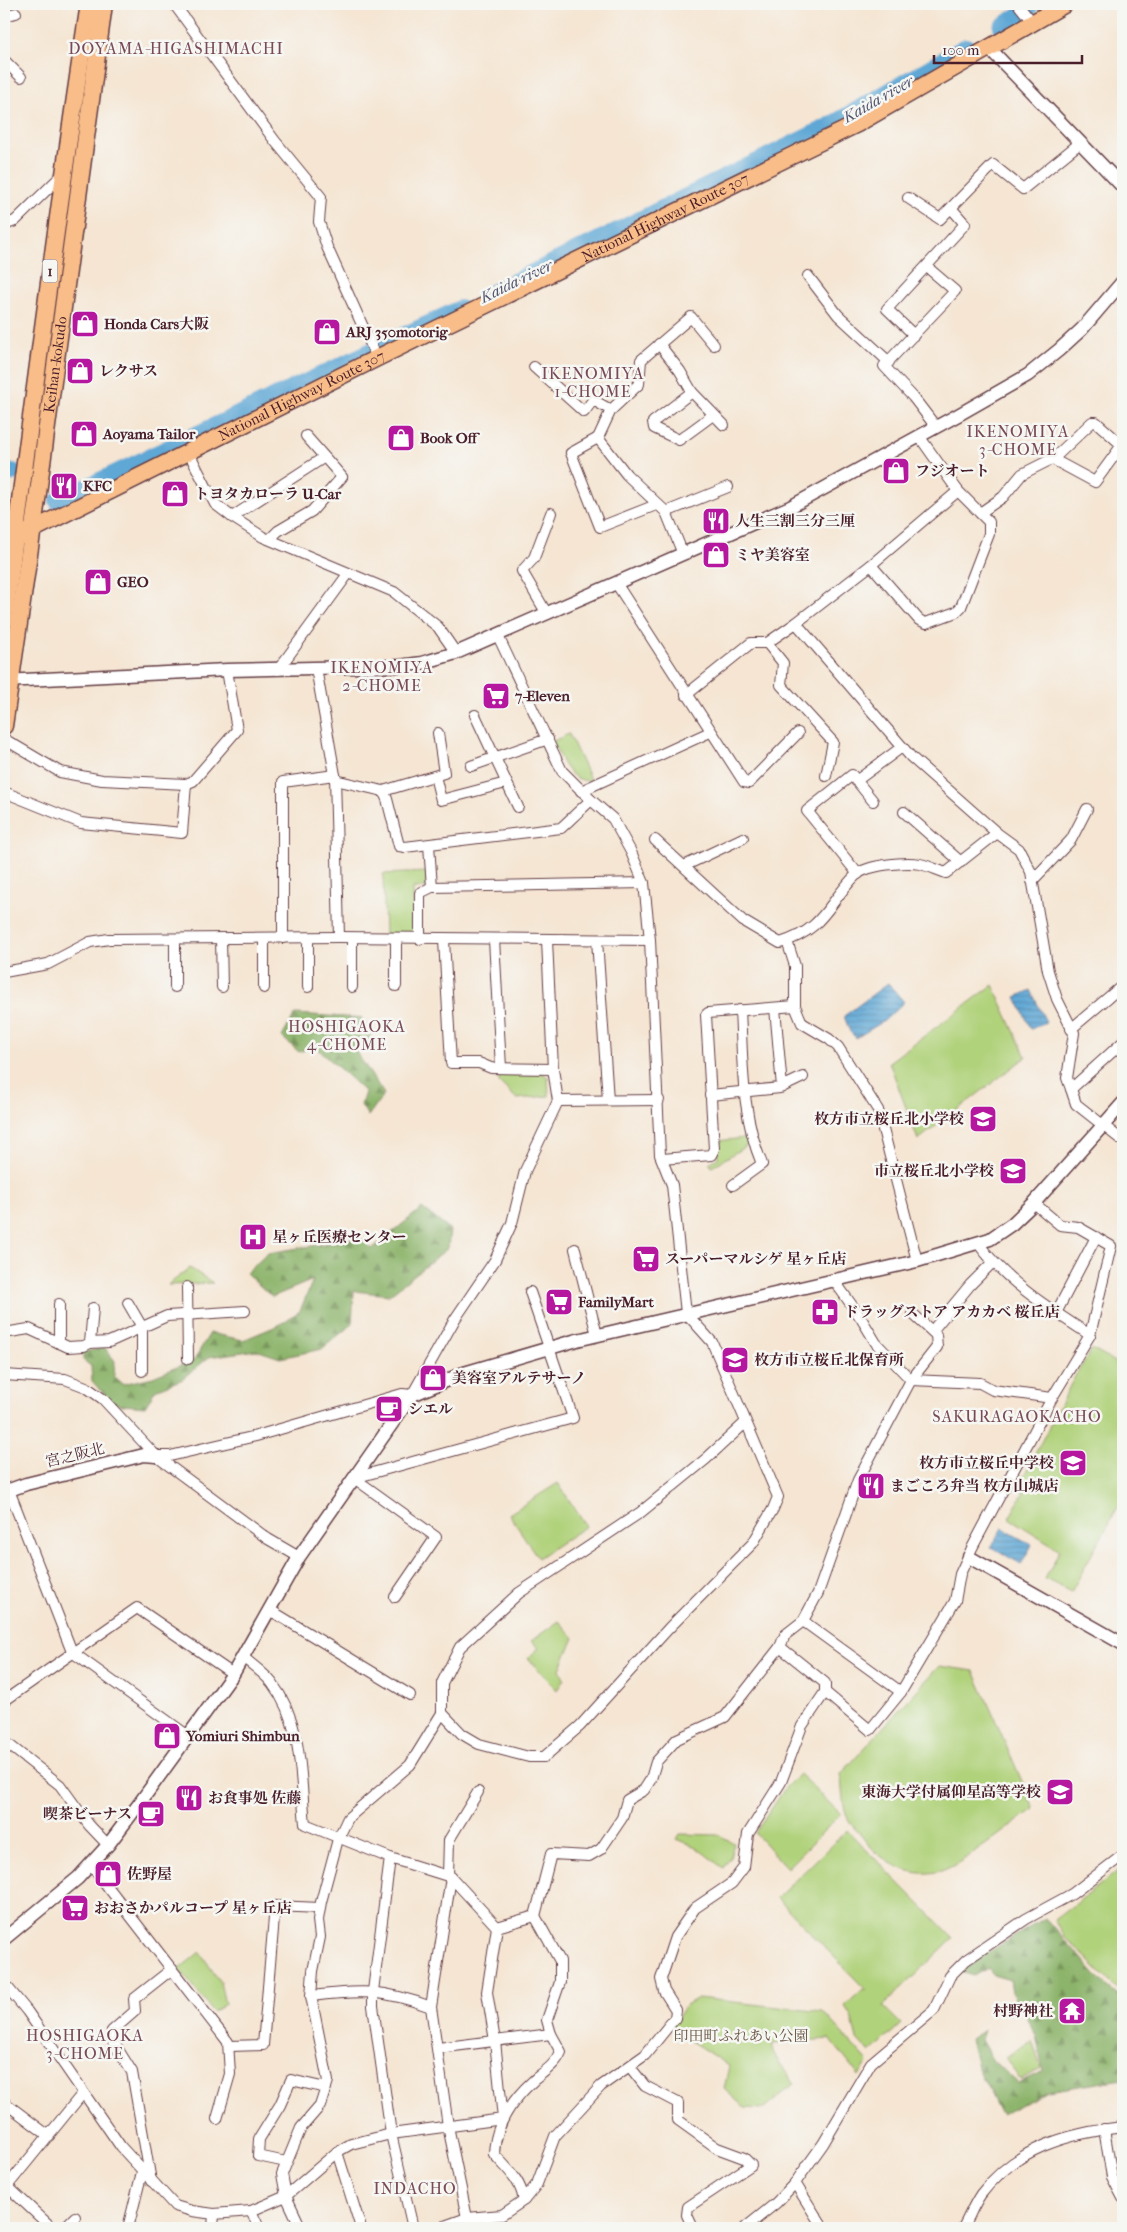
<svg xmlns="http://www.w3.org/2000/svg" width="1127" height="2232" viewBox="0 0 1127 2232" font-family="'IM FELL French Canon','Noto Serif JP',serif">
<style>
.green{fill:#b0d27a;stroke:#7d7852}
.forest{fill:url(#forest-firs);stroke:#6b6a4a}
.water{fill:url(#water-rules);stroke:#546380}
.lines{fill:none;stroke-linecap:round;stroke-linejoin:round}
.river{stroke:#5ea7d5;stroke-width:18}
.minor-casing{stroke:#643d44;stroke-width:12}
.tertiary-casing{stroke:#643d44;stroke-width:15}
.trunk-casing{stroke:#643d44;stroke-width:19}
.minor{stroke:#fff;stroke-width:10}
.tertiary{stroke:#fff;stroke-width:12}
.trunk{stroke:#f8bd89;stroke-width:16}
.labels{text-anchor:middle;dominant-baseline:central;stroke-width:5;stroke-linejoin:round;paint-order:stroke}
.shield{fill:#f6f6f2;stroke:#7e6067;stroke-width:1}
.shield-label{font-size:14px;font-weight:bold;fill:#4a1f2b}
.street-label{font-size:15px;fill:#4a1f2b;stroke:#f6f6f2}
.poi-label{font-size:15px;font-weight:bold;fill:#4a1f2b;stroke:#f6f6f2;text-anchor:start}
.park-label{font-size:15px;fill:#695543;stroke:#f6f6f2}
.neighbourhood-label{font-size:16px;letter-spacing:1px;fill:#794b58;stroke:#f6f6f2}
.water-label{font-size:16px;font-style:italic;fill:#52556f;stroke:#f6f6f2}
</style>
<defs>
<pattern id="forest-firs" width="22" height="20" patternUnits="userSpaceOnUse" patternTransform="scale(1.25)"><rect width="22" height="20" fill="#8cb46a"/><path d="M5 1l3.5 6h-7zM16 11l3.5 6h-7z" fill="#749257"/></pattern>
<pattern id="water-rules" width="6" height="5" patternUnits="userSpaceOnUse" patternTransform="scale(1.25)"><rect width="6" height="5" fill="#5ea7d5"/><path d="M0 2.5h6" fill="none" stroke="#5087ad"/></pattern>
</defs>
<rect width="100%" height="100%" fill="#f6f6f2"/>
<filter id="ink" filterUnits="userSpaceOnUse"><feTurbulence type="fractalNoise" baseFrequency=".02" numOctaves="2"/><feDisplacementMap in="SourceGraphic" scale="10" xChannelSelector="R" yChannelSelector="G"/><feConvolveMatrix kernelMatrix="1 2 1 2 8 2 1 2 1" color-interpolation-filters="sRGB"/></filter>
<filter id="wash" filterUnits="userSpaceOnUse"><feTurbulence type="fractalNoise" baseFrequency=".0096" numOctaves="4" result="noise"/><feDisplacementMap in="SourceGraphic" scale="20" xChannelSelector="R" yChannelSelector="G"/><feGaussianBlur stdDeviation="1.12" result="paint"/><feColorMatrix in="noise" values="0 0 0 0 0 0 0 0 0 0 0 0 0 0 0 0 0 1.4 0 .05"/><feComposite in="paint" operator="in"/></filter>
<g filter="url(#wash)">
<rect width="100%" height="100%" fill="#f5e5d2"/>
<g class="green">
<path d="M569,734L591,781C567,781 561,760 553,741Z"/>
<path d="M427,872V884L425,888H413L414,931L409,935L385,936L383,874Z"/>
<path d="M993,985L1026,1057L918,1140L889,1062Z"/>
<path d="M540,1072L548,1077L549,1096L517,1099L499,1082V1075Z"/>
<path d="M746,1138L749,1144L712,1167L709,1163L718,1158L716,1141Z"/>
<path d="M190,1268L213,1283L168,1285Z"/>
<path d="M1092,1349L1123,1367V1498L1071,1592L1045,1579L1060,1550L1009,1518L1024,1492L1018,1487L1074,1378Z"/>
<path d="M558,1483L586,1526L538,1558L509,1514Z"/>
<path d="M559,1621L574,1638L560,1669L564,1679L557,1690L528,1658L539,1648L531,1641Z"/>
<path d="M939,1666L974,1671L1034,1809C1012,1824 964,1864 941,1871C908,1880 879,1860 860,1834C856,1830 851,1824 848,1819C842,1805 842,1788 841,1774Z"/>
<path d="M799,1774L841,1814L787,1868L755,1833L786,1787Z"/>
<path d="M847,1830L953,1938L883,2006L901,2024L870,2053L857,2039L851,2016L845,2006L863,1989L867,1991L777,1898Z"/>
<path d="M680,1834L719,1835L734,1843L730,1858L723,1868L696,1847L677,1839Z"/>
<path d="M1123,1867V1994L1064,1936L1054,1920Z"/>
<path d="M200,1952L220,1982L225,2004L213,2012L179,1969Z"/>
<path d="M698,1998L823,2012L868,2062L859,2076L830,2039L773,2043V2053L794,2084L764,2109L745,2108L724,2089L729,2066L671,2028L686,2005Z"/>
<path d="M1032,2041L1041,2068L1020,2080L1005,2057Z"/>
</g>
<g class="forest">
<path d="M295,1014L362,1018L371,1037L356,1052L384,1094L368,1116L361,1105L365,1092L315,1046L299,1052L282,1037Z"/>
<path d="M422,1208L450,1230L448,1248L389,1295L354,1291L352,1324L322,1349L280,1358L256,1350L209,1357L183,1379L155,1390L145,1407L113,1404L92,1381L91,1366L83,1360V1352L105,1348L115,1361L114,1376L123,1384L153,1377L194,1360L210,1333L243,1340L279,1325L300,1311L313,1280L272,1297L246,1273L268,1253L361,1238L372,1249Z"/>
<path d="M1045,1918L1107,1986L1123,1999V2079L1048,2091L1001,2115L977,2066L970,2039L984,2030L981,2040L993,2061L1018,2083L1043,2071L1036,2035L1012,1992L1010,1980L993,1975L989,1968L974,1976L961,1972L984,1955Z"/>
</g>
<g class="water">
<path d="M888,983L904,1002L884,1021L856,1038L850,1032L844,1016Z"/>
<path d="M1031,990L1046,1022L1031,1029L1016,997Z"/>
<path d="M1002,1528L1032,1545L1021,1564L991,1547Z"/>
</g>
<g class="lines">
<g class="river">
<path d="M1002,27L1029,9L1025,4"/>
<path d="M492,293L830,126L966,47"/>
<path d="M4,473L13,472"/>
<path d="M58,501L460,309"/>
</g>
</g>
</g>
<g filter="url(#ink)">
<g class="lines">
<defs>
<g id="minor">
<path d="M174,4L275,141L321,197L319,222L327,247L377,358"/>
<path d="M1018,4L1033,23"/>
<path d="M4,16L16,13"/>
<path d="M4,60L21,77"/>
<path d="M908,198L940,219L993,165L1023,189L1080,143"/>
<path d="M4,225L15,221L63,174"/>
<path d="M927,267L955,291L884,366L913,397L936,427"/>
<path d="M808,276L838,315L889,362"/>
<path d="M914,335L887,309L965,224L952,209"/>
<path d="M659,344L680,371L692,392L724,425"/>
<path d="M534,367L584,412L593,400L611,410"/>
<path d="M692,392L653,422L654,428L679,440L713,415"/>
<path d="M598,438L611,410L639,384L641,360L691,317L714,345"/>
<path d="M188,451L215,504L232,517L263,537L394,592L438,627L456,653"/>
<path d="M656,505L600,527L571,453L598,438L627,475L666,512L683,554"/>
<path d="M666,512L728,487"/>
<path d="M980,513L1003,497L1022,474L1054,458L1092,422H1096L1122,445L1095,482L1056,461L1054,458"/>
<path d="M232,517L323,458"/>
<path d="M270,539L278,531L312,511L342,477L306,436"/>
<path d="M871,565L919,620L926,623L956,612L961,607L989,534V522L958,491L919,436"/>
<path d="M616,583L744,782L749,783L798,733"/>
<path d="M547,614L522,571L534,558L551,513"/>
<path d="M796,623L911,757L997,833L1019,849L1031,872L1048,971L1057,999L1074,1033L1067,1078L1071,1089L1076,1104L1123,1141"/>
<path d="M767,643L783,663L781,685L833,742L826,776"/>
<path d="M316,668L335,775L339,937"/>
<path d="M278,670L348,574"/>
<path d="M686,695L751,643H767L796,623L871,565L958,491"/>
<path d="M475,715L518,807"/>
<path d="M4,739L60,772L102,780L186,784L193,781L237,730L227,670"/>
<path d="M471,766L548,739"/>
<path d="M435,776L441,800L506,783"/>
<path d="M335,780L383,791L387,799L399,846L405,847L561,828L591,800"/>
<path d="M856,781L902,747"/>
<path d="M383,791L444,773L438,733"/>
<path d="M581,791L710,732"/>
<path d="M4,792L81,823L182,833L186,784"/>
<path d="M904,812L961,862"/>
<path d="M655,840L743,921L780,943C825,929 827,904 856,875C867,865 906,861 920,864C929,866 937,870 946,873L997,833"/>
<path d="M429,845L432,887"/>
<path d="M684,866L743,838"/>
<path d="M858,874L807,811L852,775L873,801"/>
<path d="M1032,881L1071,840L1087,809"/>
<path d="M221,938L222,987"/>
<path d="M283,938V782L335,775"/>
<path d="M308,938V987"/>
<path d="M396,939V986"/>
<path d="M420,939V893L432,887L644,883"/>
<path d="M494,939L501,1068"/>
<path d="M444,940L451,1063H479L491,1068L553,1069"/>
<path d="M547,940L553,1069L558,1101L659,1100"/>
<path d="M597,940L608,1100"/>
<path d="M787,941L795,966V1006L802,1023L829,1039L838,1047L878,1110L917,1261"/>
<path d="M4,972L48,964L90,942L109,939L339,937L650,940"/>
<path d="M175,987V939"/>
<path d="M352,987V938"/>
<path d="M264,988V938"/>
<path d="M775,1008L782,1087"/>
<path d="M1071,1029L1123,985"/>
<path d="M1071,1089L1123,1042"/>
<path d="M710,1095L780,1088L803,1077"/>
<path d="M662,1159L711,1155L714,1149L706,1015L708,1013L795,1006"/>
<path d="M733,1185L762,1164C741,1114 743,1063 740,1010"/>
<path d="M978,1243C1006,1282 1050,1309 1090,1335"/>
<path d="M575,1249L597,1335"/>
<path d="M187,1287L188,1359"/>
<path d="M128,1303L142,1327V1371"/>
<path d="M1056,1313L1096,1237"/>
<path d="M932,1331L970,1285L992,1263"/>
<path d="M4,1333L29,1329L68,1347L84,1346L90,1343L109,1342L167,1316L245,1311"/>
<path d="M59,1343V1304"/>
<path d="M90,1343L93,1308"/>
<path d="M4,1375L65,1379L86,1387L103,1399L156,1456L268,1539L299,1557"/>
<path d="M911,1380L980,1383L993,1390L1052,1398"/>
<path d="M911,1380L937,1347L936,1335L913,1314"/>
<path d="M156,1456H170L256,1436L402,1394L412,1395L455,1319L495,1260L512,1223L525,1171L558,1101"/>
<path d="M354,1478L573,1418L530,1292"/>
<path d="M354,1478L436,1537L395,1597"/>
<path d="M9,1490L72,1652L187,1735"/>
<path d="M270,1610L410,1695"/>
<path d="M803,1621L901,1692"/>
<path d="M243,1657C252,1665 264,1673 272,1683C303,1724 300,1775 305,1824L390,1858L451,1877L431,2007L448,2126L467,2218L472,2228"/>
<path d="M825,1692L870,1730L901,1692L955,1601L960,1574L972,1548L1052,1398L1090,1335L1111,1246L1078,1227L1060,1225L1034,1203"/>
<path d="M4,1701L137,1608L233,1674"/>
<path d="M442,1713L462,1734L479,1744L529,1757H544L580,1726L669,1628L753,1543L773,1509L778,1497L712,1342L686,1313L672,1185L660,1155L650,940L644,883L631,852L613,819L591,800L562,771L498,636"/>
<path d="M4,1741L60,1785L89,1825L108,1845"/>
<path d="M390,1858L373,1991V2006L391,2134L413,2228"/>
<path d="M91,1865L228,2042L230,2074L217,2119"/>
<path d="M448,1876L449,1840L478,1792"/>
<path d="M497,1927L535,1916L551,1854L589,1856L601,1849L622,1818L627,1800L644,1790L651,1779L656,1762L677,1739L725,1717L780,1647"/>
<path d="M4,1983L27,2011L121,2147L175,2206L192,2211L214,2214L251,2211L286,2196L337,2152L351,2144L391,2134L503,2119L495,2041L487,1992L497,1927L451,1877"/>
<path d="M311,1996C361,1990 383,1989 431,2007"/>
<path d="M230,2046L263,2045L275,1906L320,1908"/>
<path d="M438,2048L551,2034"/>
<path d="M630,2067L645,2086L678,2103V2120L717,2148L744,2158L751,2165L688,2207L687,2215L693,2228"/>
<path d="M4,2102L49,2136"/>
<path d="M1104,2129L1112,2177L1123,2198"/>
<path d="M337,2152L361,2228"/>
<path d="M286,2162L258,2156L259,2139L280,2105L291,2080L326,2088"/>
<path d="M151,2181L132,2072L112,2040V2031L135,2011L134,1999L172,1969"/>
<path d="M795,2183L823,2228"/>
<path d="M7,2186L52,2228"/>
<path d="M4,2190L83,2093"/>
<path d="M524,2200C520,2179 508,2170 494,2154C495,2124 513,2099 534,2080C545,2071 556,2064 561,2052L551,2034L547,2020L560,1982V1961L535,1916"/>
<path d="M251,2211L259,2228"/>
<path d="M64,2228L75,2217"/>
<path d="M128,2228L142,2172"/>
<path d="M213,2228L214,2214"/>
<path d="M301,2228L286,2196L282,2174L301,2128L320,2106L328,2081L311,1996L313,1971L320,1937L318,1920L321,1902L338,1839L348,1818L410,1765L442,1713V1683L460,1647L519,1593L641,1512L706,1459L745,1423"/>
<path d="M439,2228L467,2218L502,2215L524,2200L537,2184L555,2136L601,2086L645,2055L675,2018L676,2010L664,1991L661,1979L675,1937L695,1908L732,1883L744,1867L748,1834L781,1782L802,1726L825,1692V1683L780,1647L785,1635L803,1621L818,1593L858,1480L911,1380L876,1343L861,1318L833,1279"/>
<path d="M745,2228L776,2203L795,2183L823,2144L871,2063L934,2010L950,1976L966,1960L1026,1919L1072,1894L1123,1855"/>
<path d="M963,2228C969,2217 974,2204 981,2194C1016,2148 1068,2133 1123,2127"/>
</g>
<g id="tertiary">
<path d="M989,48L1123,187"/>
<path d="M4,681L227,670L400,666L422,663L456,653L790,507L958,415L1028,375L1059,350L1082,329L1123,281"/>
<path d="M4,1492L26,1484L144,1455L156,1456"/>
<path d="M969,1557L1123,1644"/>
<path d="M4,1939L78,1878L108,1845L139,1804L233,1674L299,1557L412,1395L464,1373L577,1340L917,1261L990,1239L1012,1224L1034,1203L1123,1103"/>
</g>
<g id="trunk">
<path id="s1" d="M16,538L377,358L857,124L1065,4"/>
<path d="M4,620C32,414 57,209 89,4"/>
<path id="s2" d="M4,726L38,493L104,4"/>
</g>
</defs>
<use href="#minor" class="minor-casing"/>
<use href="#tertiary" class="tertiary-casing"/>
<use href="#trunk" class="trunk-casing"/>
<use href="#minor" class="minor"/>
<use href="#tertiary" class="tertiary"/>
<use href="#trunk" class="trunk"/>
</g>
</g>
<defs>
<symbol id="shop-square" viewBox="-11 -11 22 22"><rect x="-9" y="-9" width="18" height="18" rx="4" fill="#b5179e" stroke="#f6f6f2"/><path d="M-5-2.5h2.3a2.7 3.5 0 0 1 5.4 0H5L5.5 6h-11ZM-1.5-2.5h3a1.5 2.3 0 0 0-3 0Z" fill="#fff"/></symbol>
<symbol id="restaurant-square" viewBox="-11 -11 22 22"><rect x="-9" y="-9" width="18" height="18" rx="4" fill="#b5179e" stroke="#f6f6f2"/><path d="M-5-6h1v4h1v-4h1v4h1v-4h1v5L-1.5 .5V6h-2V.5L-5-1ZM5-6V6H3V1.5H1.5Q1.5-4 5-6Z" fill="#fff"/></symbol>
<symbol id="supermarket-square" viewBox="-11 -11 22 22"><rect x="-9" y="-9" width="18" height="18" rx="4" fill="#b5179e" stroke="#f6f6f2"/><path d="M-6-5.5h2.5l.6 2H6L4.5 2H-2.5L-4.4-4H-6ZM-1.5 3.2a1.3 1.3 0 1 0 .1 0ZM3 3.2a1.3 1.3 0 1 0 .1 0Z" fill="#fff"/></symbol>
<symbol id="school-square" viewBox="-11 -11 22 22"><rect x="-9" y="-9" width="18" height="18" rx="4" fill="#b5179e" stroke="#f6f6f2"/><path d="M0-5L7-2L0 1L-7-2ZM-4 1L0 2.5L4 1V4Q0 6-4 4Z" fill="#fff"/></symbol>
<symbol id="hospital-square" viewBox="-11 -11 22 22"><rect x="-9" y="-9" width="18" height="18" rx="4" fill="#b5179e" stroke="#f6f6f2"/><path d="M-5-5h3v3.5h4V-5h3V5h-3V1.5h-4V5h-3Z" fill="#fff"/></symbol>
<symbol id="pharmacy-square" viewBox="-11 -11 22 22"><rect x="-9" y="-9" width="18" height="18" rx="4" fill="#b5179e" stroke="#f6f6f2"/><path d="M-2-6h4v4h4v4h-4v4h-4v-4h-4v-4h4Z" fill="#fff"/></symbol>
<symbol id="cafe-square" viewBox="-11 -11 22 22"><rect x="-9" y="-9" width="18" height="18" rx="4" fill="#b5179e" stroke="#f6f6f2"/><path d="M-5.5-4.5H6V0H3Q3 3.5 0 3.5H-2.5Q-5.5 3.5-5.5 0ZM3-3.2v2h1.7v-2ZM-6 4.5H4V6H-6Z" fill="#fff"/></symbol>
<symbol id="temple-square" viewBox="-11 -11 22 22"><rect x="-9" y="-9" width="18" height="18" rx="4" fill="#b5179e" stroke="#f6f6f2"/><path d="M0-6L5-2H3V0L6.5 2.5H4V6H1.5V3h-3V6H-4V2.5H-6.5L-3 0V-2H-5Z" fill="#fff"/></symbol>
</defs>
<g fill-rule="evenodd">
<use href="#shop-square" x="69" y="308" width="32" height="32"/>
<use href="#shop-square" x="311" y="316" width="32" height="32"/>
<use href="#shop-square" x="64" y="355" width="32" height="32"/>
<use href="#shop-square" x="68" y="418" width="32" height="32"/>
<use href="#shop-square" x="385" y="422" width="32" height="32"/>
<use href="#shop-square" x="880" y="455" width="32" height="32"/>
<use href="#restaurant-square" x="48" y="470" width="32" height="32"/>
<use href="#shop-square" x="159" y="478" width="32" height="32"/>
<use href="#restaurant-square" x="700" y="505" width="32" height="32"/>
<use href="#shop-square" x="700" y="539" width="32" height="32"/>
<use href="#shop-square" x="82" y="566" width="32" height="32"/>
<use href="#supermarket-square" x="480" y="680" width="32" height="32"/>
<use href="#school-square" x="967" y="1103" width="32" height="32"/>
<use href="#school-square" x="997" y="1155" width="32" height="32"/>
<use href="#hospital-square" x="237" y="1221" width="32" height="32"/>
<use href="#supermarket-square" x="630" y="1243" width="32" height="32"/>
<use href="#supermarket-square" x="543" y="1286" width="32" height="32"/>
<use href="#pharmacy-square" x="809" y="1296" width="32" height="32"/>
<use href="#school-square" x="719" y="1344" width="32" height="32"/>
<use href="#shop-square" x="417" y="1362" width="32" height="32"/>
<use href="#cafe-square" x="373" y="1393" width="32" height="32"/>
<use href="#school-square" x="1057" y="1447" width="32" height="32"/>
<use href="#restaurant-square" x="855" y="1470" width="32" height="32"/>
<use href="#shop-square" x="151" y="1720" width="32" height="32"/>
<use href="#school-square" x="1044" y="1776" width="32" height="32"/>
<use href="#restaurant-square" x="173" y="1782" width="32" height="32"/>
<use href="#cafe-square" x="135" y="1798" width="32" height="32"/>
<use href="#shop-square" x="92" y="1858" width="32" height="32"/>
<use href="#supermarket-square" x="59" y="1892" width="32" height="32"/>
<use href="#temple-square" x="1056" y="1995" width="32" height="32"/>
</g>
<g class="labels">
<rect class="shield" x="42.5" y="259.5" width="15" height="23" rx="4"/>
<g class="shield-label">
<text x="50" y="271">1</text>
</g>
<g class="street-label">
<text stroke="none"><textPath href="#s1" startOffset="724">National Highway Route 307</textPath></text>
<text stroke="none"><textPath href="#s2" startOffset="365">Keihan-kokudo</textPath></text>
<text stroke="none"><textPath href="#s1" startOffset="319">National Highway Route 307</textPath></text>
<text transform="translate(75 1455) rotate(-14)">宮之阪北</text>
</g>
<g class="poi-label">
<text x="104" y="324">Honda Cars大阪</text>
<text x="346" y="332">ARJ 350motorig</text>
<text x="99" y="371">レクサス</text>
<text x="103" y="434">Aoyama Tailor</text>
<text x="420" y="438">Book Off</text>
<text x="915" y="471">フジオート</text>
<text x="83" y="486">KFC</text>
<text x="194" y="494">トヨタカローラ U-Car</text>
<text x="735" y="521">人生三割三分三厘</text>
<text x="735" y="555">ミヤ美容室</text>
<text x="117" y="582">GEO</text>
<text x="515" y="696">7-Eleven</text>
<text x="964" y="1119" text-anchor="end">枚方市立桜丘北小学校</text>
<text x="994" y="1171" text-anchor="end">市立桜丘北小学校</text>
<text x="272" y="1237">星ヶ丘医療センター</text>
<text x="665" y="1259">スーパーマルシゲ 星ヶ丘店</text>
<text x="578" y="1302">FamilyMart</text>
<text x="844" y="1312">ドラッグストア アカカベ 桜丘店</text>
<text x="754" y="1360">枚方市立桜丘北保育所</text>
<text x="452" y="1378">美容室アルテサーノ</text>
<text x="408" y="1409">シエル</text>
<text x="1054" y="1463" text-anchor="end">枚方市立桜丘中学校</text>
<text x="890" y="1486">まごころ弁当 枚方山城店</text>
<text x="186" y="1736">Yomiuri Shimbun</text>
<text x="1041" y="1792" text-anchor="end">東海大学付属仰星高等学校</text>
<text x="208" y="1798">お食事処 佐藤</text>
<text x="132" y="1814" text-anchor="end">喫茶ビーナス</text>
<text x="127" y="1874">佐野屋</text>
<text x="94" y="1908">おおさかパルコープ 星ヶ丘店</text>
<text x="1053" y="2011" text-anchor="end">村野神社</text>
</g>
<g class="park-label">
<text x="741" y="2036">印田町ふれあい公園</text>
</g>
<g class="neighbourhood-label">
<text x="176" y="48">DOYAMA-HIGASHIMACHI</text>
<text x="593" y="373">IKENOMIYA<tspan x="593" dy="18">1-CHOME</tspan></text>
<text x="1018" y="431">IKENOMIYA<tspan x="1018" dy="18">3-CHOME</tspan></text>
<text x="382" y="667">IKENOMIYA<tspan x="382" dy="18">2-CHOME</tspan></text>
<text x="347" y="1026">HOSHIGAOKA<tspan x="347" dy="18">4-CHOME</tspan></text>
<text x="1017" y="1416">SAKURAGAOKACHO</text>
<text x="85" y="2035">HOSHIGAOKA<tspan x="85" dy="18">3-CHOME</tspan></text>
<text x="415" y="2188">INDACHO</text>
</g>
<g class="water-label">
<text transform="translate(878 99) rotate(-30)">Kaida river</text>
<text transform="translate(516 281) rotate(-26)">Kaida river</text>
</g>
</g>
<rect width="1127" height="2232" fill="none" stroke="#f6f6f2" stroke-width="20"/>
<path d="M934 55v8h148v-8" fill="none" stroke="#4a1f2b" stroke-width="2.5"/>
<text x="942" y="55" font-size="15" fill="#4a1f2b" stroke="#f6f6f2" stroke-width="4" paint-order="stroke">100 m</text>
</svg>
